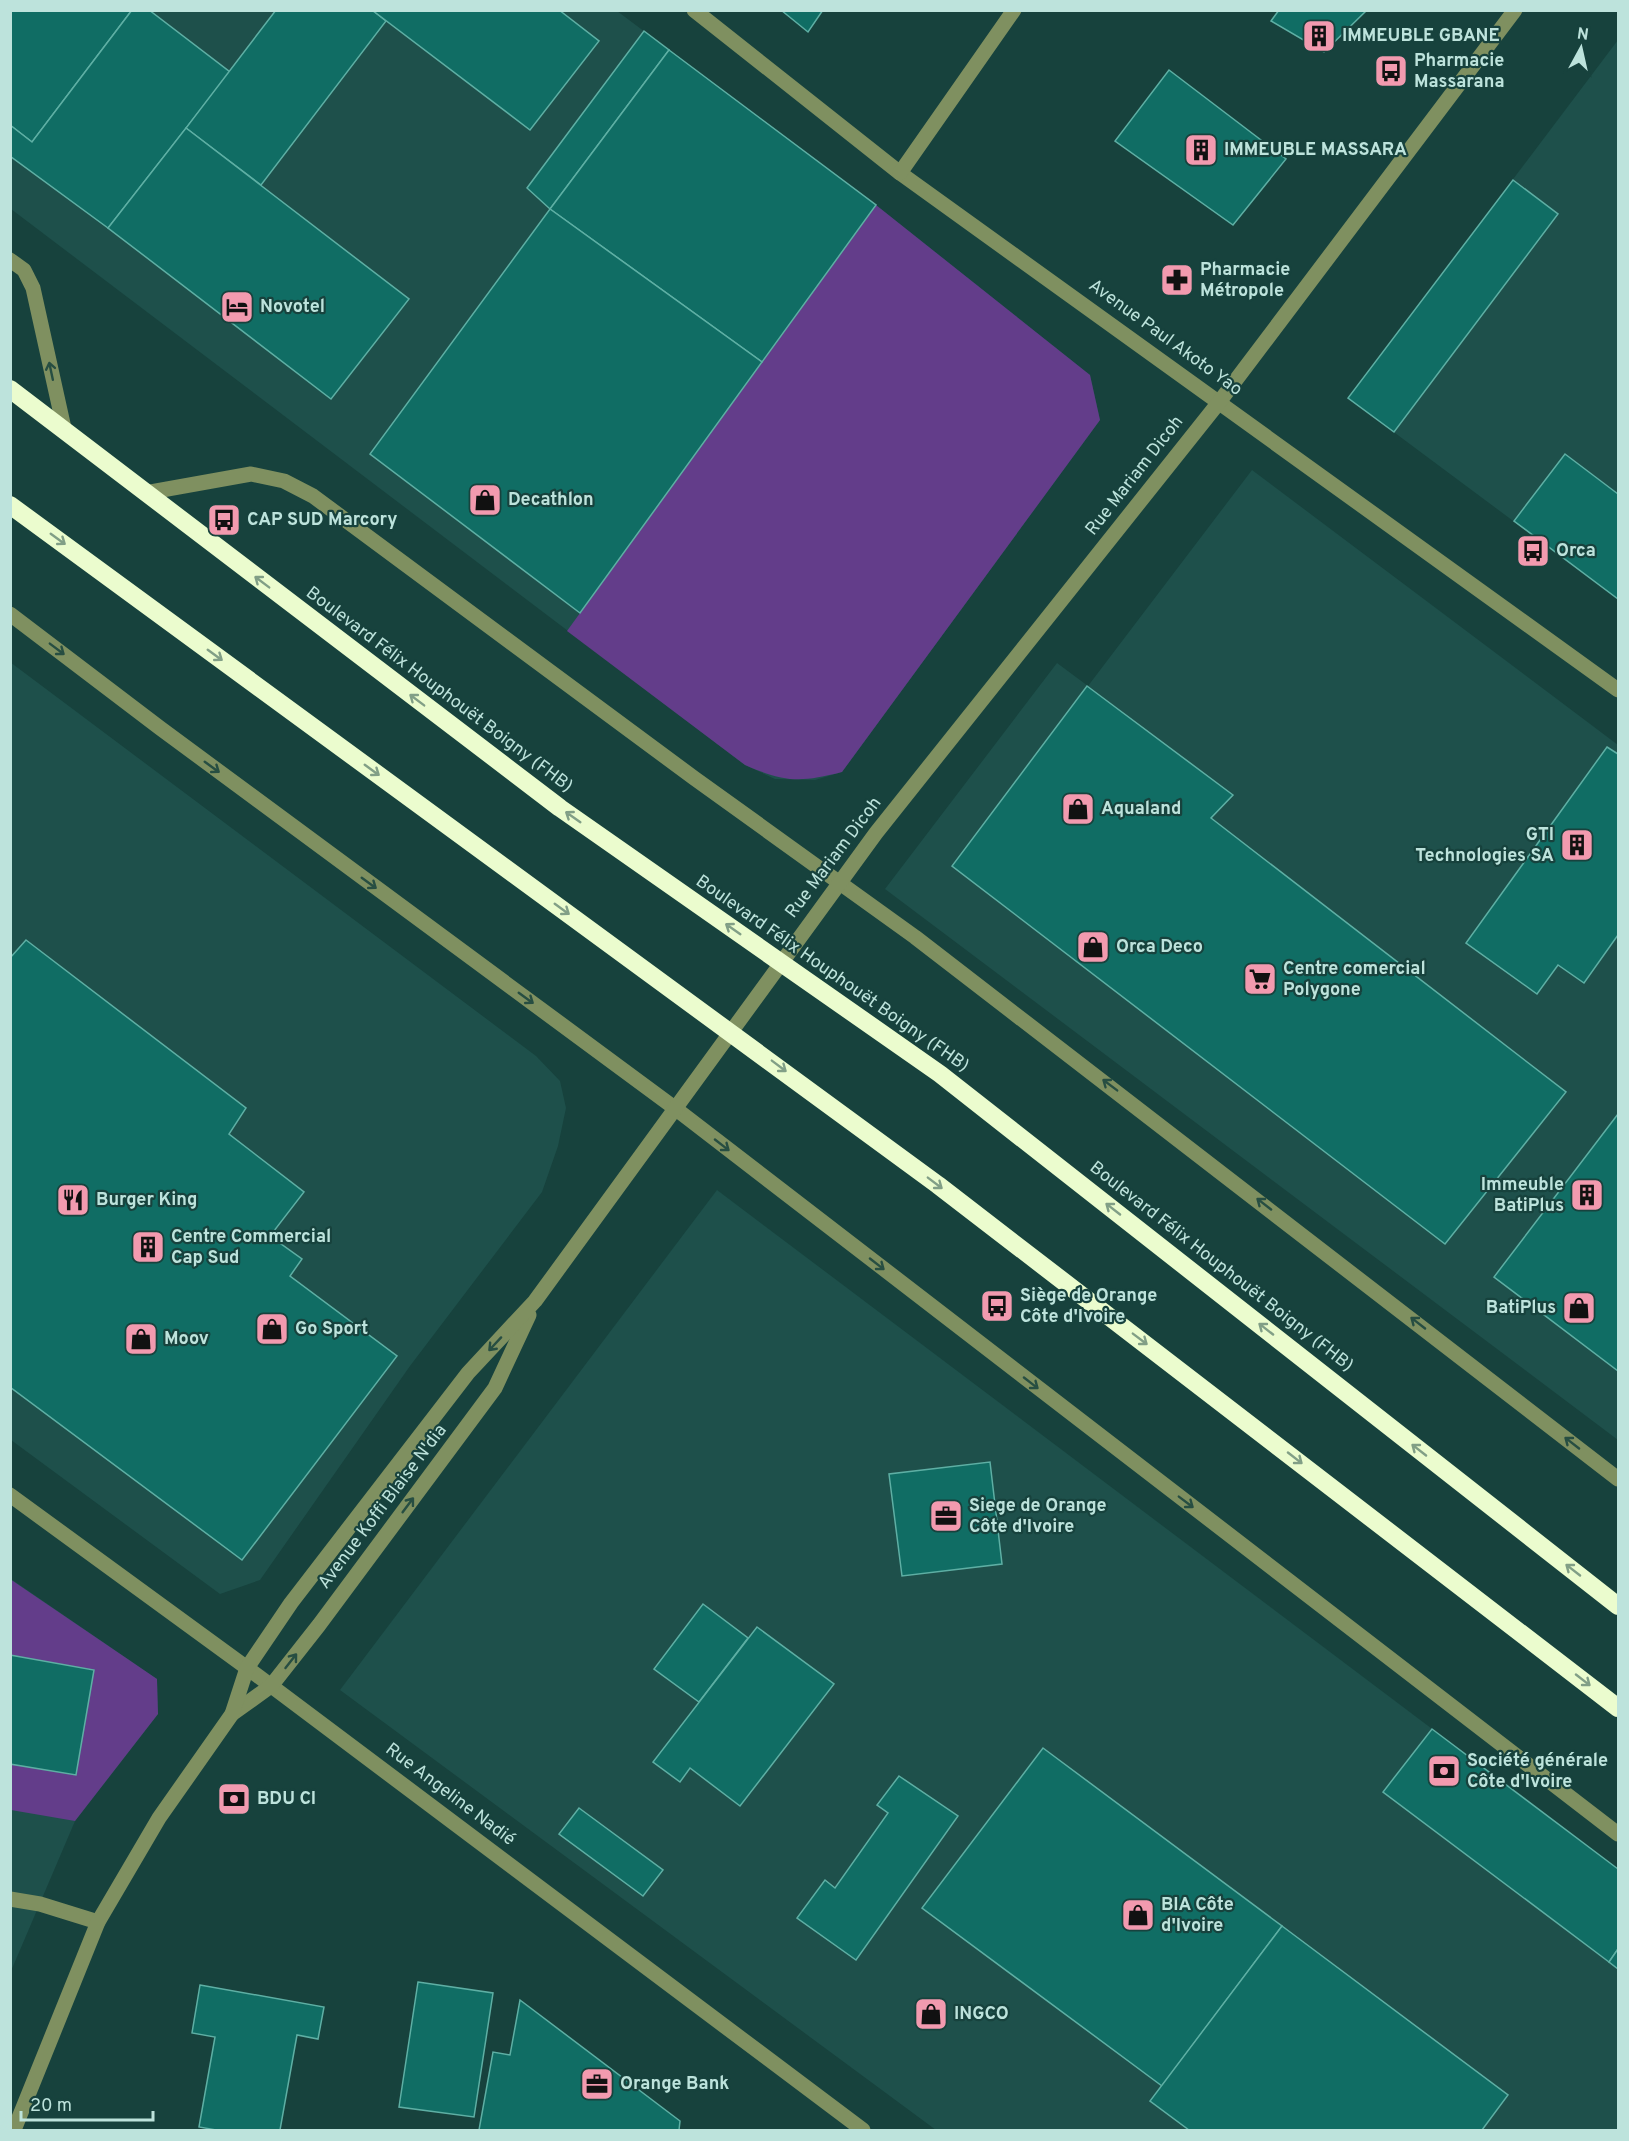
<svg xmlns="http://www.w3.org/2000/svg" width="1629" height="2141" viewBox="0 0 1629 2141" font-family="Overpass,sans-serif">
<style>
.built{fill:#1e504b}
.green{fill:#633d8a}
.building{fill:#106d64;stroke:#5eafa4;stroke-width:1.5}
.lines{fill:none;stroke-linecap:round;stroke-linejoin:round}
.minor{stroke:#7f9060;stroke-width:15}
.highway{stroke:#ebfcce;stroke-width:18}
.oneway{stroke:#274e42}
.oneway2{stroke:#819f86}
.labels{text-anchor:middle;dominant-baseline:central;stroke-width:4.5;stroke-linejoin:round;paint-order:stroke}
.poi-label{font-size:18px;font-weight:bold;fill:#bde3dc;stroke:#17423d;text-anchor:start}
.street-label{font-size:18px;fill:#bde3dc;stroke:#17423d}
</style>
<rect width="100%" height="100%" fill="#17423d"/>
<g class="built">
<path d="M10,11H617L876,205L1090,375L1100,420L842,772L815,780L775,779L745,765L11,209Z"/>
<path d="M1618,40V599L1348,398Z"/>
<path d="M1252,470L1618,745V1440L885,889L1057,663L1088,686Z"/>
<path d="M10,662L536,1056L560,1081L566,1108L558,1146L542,1192L410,1366L260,1580L220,1594L11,1440Z"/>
<path d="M717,1190L1618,1869V2130H936L340,1690Z"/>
<path d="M11,1579L157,1679L158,1714L75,1821L11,1971Z"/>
</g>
<g class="green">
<path d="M876,205L1090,375L1100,420L842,772C800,783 784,782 745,765L567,631Z"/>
<path d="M10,1579L157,1679L158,1714L75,1821L11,1810Z"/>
</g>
<g class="building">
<path d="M10,10H132L32,142L10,125Z"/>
<path d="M132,10H149L230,72L108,228L10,156V125L32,142Z"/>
<path d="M276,10H372L386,21L261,185L186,128Z"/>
<path d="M372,10H559L599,41L530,130Z"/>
<path d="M781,10H823L808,32Z"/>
<path d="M1279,10H1367L1324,52L1271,21Z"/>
<path d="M644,31L669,50L550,209L527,188Z"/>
<path d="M669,50L876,205L762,362L550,209Z"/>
<path d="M1169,70L1286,159L1233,225L1115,141Z"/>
<path d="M186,128L409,299L331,399L108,228Z"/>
<path d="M1513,180L1558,214L1394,432L1348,398Z"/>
<path d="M550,209L762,362L580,613L370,454Z"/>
<path d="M1565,454L1618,494V599L1514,521Z"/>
<path d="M1087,686L1233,795L1211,818L1566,1092L1445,1244L952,866Z"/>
<path d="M1607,747L1618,754V935L1584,983L1558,965L1537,994L1466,943Z"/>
<path d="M26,940L246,1108L229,1134L304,1192L270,1236L302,1259L290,1276L397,1356L242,1560L10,1387V958Z"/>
<path d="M1618,1114V1371L1494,1277Z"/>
<path d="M990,1462L1002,1564L902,1576L889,1474Z"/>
<path d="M703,1604L748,1638L699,1702L654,1669Z"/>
<path d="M757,1627L834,1684L740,1806L690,1768L680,1782L653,1762Z"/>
<path d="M10,1655L94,1670L76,1775L10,1764Z"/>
<path d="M1432,1729L1618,1869V1949L1609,1962L1383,1792Z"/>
<path d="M1043,1748L1282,1926L1162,2086L922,1908Z"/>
<path d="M899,1776L958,1816L856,1960L797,1918L825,1880L835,1888L888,1813L877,1805Z"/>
<path d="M579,1808L663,1870L643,1896L559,1834Z"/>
<path d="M1282,1926L1508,2095L1482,2130H1189L1150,2101Z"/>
<path d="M1618,1949V1969L1609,1962Z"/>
<path d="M418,1982L493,1993L474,2117L399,2107Z"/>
<path d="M200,1985L324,2007L318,2039L297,2035L280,2130H216L199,2127L215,2037L192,2033Z"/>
<path d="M520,2000L680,2121L679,2130H479L493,2052L510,2055Z"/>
</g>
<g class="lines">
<g class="minor">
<path d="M694,10L900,173L1618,690"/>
<path d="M900,173L1014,10"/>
<path d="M10,260L24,270L33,288L64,428"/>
<path d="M145,493L251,474L284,481L313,496L694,778L915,937L1618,1479"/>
<path d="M10,614L160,728L676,1109L1618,1834"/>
<path d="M10,1495L258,1676L863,2130"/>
<path d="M232,1714L271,1686L319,1625L495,1388L529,1315"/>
<path d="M10,1899L40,1904L98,1922"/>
<path d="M14,2130L98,1922L159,1818L232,1714L247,1668L291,1603L468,1373L535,1301L876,833L1220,401L1515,10"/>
</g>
<g class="highway">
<path d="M10,389L560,808L940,1074L1618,1606"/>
<path d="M10,505L938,1185L1618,1708"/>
</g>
</g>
<defs><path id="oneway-shaft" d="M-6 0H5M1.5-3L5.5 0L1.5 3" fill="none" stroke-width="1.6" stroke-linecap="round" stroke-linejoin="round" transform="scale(1.5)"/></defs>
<g class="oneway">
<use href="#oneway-shaft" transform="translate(51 371) rotate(-102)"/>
<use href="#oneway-shaft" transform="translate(57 649) rotate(37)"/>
<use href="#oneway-shaft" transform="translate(212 767) rotate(36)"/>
<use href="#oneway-shaft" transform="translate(369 883) rotate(36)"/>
<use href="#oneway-shaft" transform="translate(526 998) rotate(36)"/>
<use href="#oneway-shaft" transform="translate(1110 1085) rotate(-143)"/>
<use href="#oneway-shaft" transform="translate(722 1145) rotate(38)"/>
<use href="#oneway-shaft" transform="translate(1264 1204) rotate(-142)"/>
<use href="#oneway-shaft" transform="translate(877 1264) rotate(38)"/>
<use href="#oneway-shaft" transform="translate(1418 1323) rotate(-142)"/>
<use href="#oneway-shaft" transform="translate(495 1344) rotate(133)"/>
<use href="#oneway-shaft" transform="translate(1031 1383) rotate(38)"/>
<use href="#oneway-shaft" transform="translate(1572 1443) rotate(-142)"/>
<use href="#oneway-shaft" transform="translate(1186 1502) rotate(37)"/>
<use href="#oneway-shaft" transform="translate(408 1505) rotate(-53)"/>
<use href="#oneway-shaft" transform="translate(291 1661) rotate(-52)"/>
</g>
<g class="oneway2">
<use href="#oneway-shaft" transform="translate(58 539) rotate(36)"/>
<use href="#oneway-shaft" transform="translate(262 582) rotate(-143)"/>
<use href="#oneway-shaft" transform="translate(215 655) rotate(36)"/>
<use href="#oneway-shaft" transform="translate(417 700) rotate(-143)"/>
<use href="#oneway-shaft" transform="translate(372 770) rotate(36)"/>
<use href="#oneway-shaft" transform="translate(573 817) rotate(-145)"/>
<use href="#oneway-shaft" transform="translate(562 909) rotate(36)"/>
<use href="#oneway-shaft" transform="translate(733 929) rotate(-145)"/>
<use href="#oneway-shaft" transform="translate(779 1066) rotate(37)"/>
<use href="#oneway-shaft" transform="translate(935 1183) rotate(37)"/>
<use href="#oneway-shaft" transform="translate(1113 1209) rotate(-142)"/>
<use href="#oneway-shaft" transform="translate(1266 1329) rotate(-142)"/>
<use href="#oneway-shaft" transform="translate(1140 1339) rotate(37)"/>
<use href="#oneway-shaft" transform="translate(1419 1450) rotate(-142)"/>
<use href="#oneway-shaft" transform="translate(1295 1458) rotate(38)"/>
<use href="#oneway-shaft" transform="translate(1573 1570) rotate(-142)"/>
<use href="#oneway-shaft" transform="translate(1583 1680) rotate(38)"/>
</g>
<defs>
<symbol id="building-square" viewBox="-11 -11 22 22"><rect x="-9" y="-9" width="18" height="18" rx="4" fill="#f29aaf" stroke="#17423d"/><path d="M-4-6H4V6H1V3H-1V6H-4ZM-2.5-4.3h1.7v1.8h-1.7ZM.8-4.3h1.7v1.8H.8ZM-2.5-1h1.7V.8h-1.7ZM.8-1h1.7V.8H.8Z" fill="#111"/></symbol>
<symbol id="bus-square" viewBox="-11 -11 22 22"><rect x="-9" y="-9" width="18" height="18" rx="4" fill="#f29aaf" stroke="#17423d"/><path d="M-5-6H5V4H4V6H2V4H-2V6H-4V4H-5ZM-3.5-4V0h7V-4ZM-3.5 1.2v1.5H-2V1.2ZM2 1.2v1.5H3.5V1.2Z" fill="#111"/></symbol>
<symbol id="pharmacy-square" viewBox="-11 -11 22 22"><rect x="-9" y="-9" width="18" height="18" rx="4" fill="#f29aaf" stroke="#17423d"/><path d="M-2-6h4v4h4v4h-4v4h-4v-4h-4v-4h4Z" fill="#111"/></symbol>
<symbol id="hotel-square" viewBox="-11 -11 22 22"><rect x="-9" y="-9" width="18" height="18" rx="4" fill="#f29aaf" stroke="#17423d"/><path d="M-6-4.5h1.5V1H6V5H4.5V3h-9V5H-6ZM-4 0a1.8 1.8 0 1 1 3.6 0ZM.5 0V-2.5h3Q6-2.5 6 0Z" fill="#111"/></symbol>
<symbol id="shop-square" viewBox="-11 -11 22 22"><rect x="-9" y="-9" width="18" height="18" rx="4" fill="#f29aaf" stroke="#17423d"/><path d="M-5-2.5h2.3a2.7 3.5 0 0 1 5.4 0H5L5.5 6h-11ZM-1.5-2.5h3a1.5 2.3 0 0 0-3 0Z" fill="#111"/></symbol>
<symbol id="supermarket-square" viewBox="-11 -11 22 22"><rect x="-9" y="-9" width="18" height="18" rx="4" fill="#f29aaf" stroke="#17423d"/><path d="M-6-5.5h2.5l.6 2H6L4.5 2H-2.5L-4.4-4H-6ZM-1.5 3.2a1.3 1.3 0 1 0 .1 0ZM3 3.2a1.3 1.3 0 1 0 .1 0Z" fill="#111"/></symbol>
<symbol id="restaurant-square" viewBox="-11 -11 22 22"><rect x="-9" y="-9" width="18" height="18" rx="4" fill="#f29aaf" stroke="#17423d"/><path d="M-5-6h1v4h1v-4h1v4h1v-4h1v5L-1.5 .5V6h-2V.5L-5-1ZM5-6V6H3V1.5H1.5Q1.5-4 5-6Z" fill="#111"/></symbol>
<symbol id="office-square" viewBox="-11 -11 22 22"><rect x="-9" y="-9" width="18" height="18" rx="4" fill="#f29aaf" stroke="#17423d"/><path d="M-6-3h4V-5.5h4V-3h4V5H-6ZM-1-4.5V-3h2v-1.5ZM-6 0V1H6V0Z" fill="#111"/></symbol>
<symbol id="bank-square" viewBox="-11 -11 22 22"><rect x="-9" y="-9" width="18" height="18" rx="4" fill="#f29aaf" stroke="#17423d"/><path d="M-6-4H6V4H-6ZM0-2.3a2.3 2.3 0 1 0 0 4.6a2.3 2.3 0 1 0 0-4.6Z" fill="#111"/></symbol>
</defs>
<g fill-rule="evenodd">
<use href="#building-square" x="1300" y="17" width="38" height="38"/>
<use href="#bus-square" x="1372" y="52" width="38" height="38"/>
<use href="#building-square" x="1182" y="131" width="38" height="38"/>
<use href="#pharmacy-square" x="1158" y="261" width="38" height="38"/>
<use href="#hotel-square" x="218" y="288" width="38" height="38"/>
<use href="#shop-square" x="466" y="481" width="38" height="38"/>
<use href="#bus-square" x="205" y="501" width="38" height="38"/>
<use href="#bus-square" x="1514" y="532" width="38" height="38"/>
<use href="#shop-square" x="1059" y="790" width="38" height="38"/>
<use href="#building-square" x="1558" y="826" width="38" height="38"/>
<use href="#shop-square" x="1074" y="928" width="38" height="38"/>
<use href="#supermarket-square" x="1241" y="960" width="38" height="38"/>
<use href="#building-square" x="1568" y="1176" width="38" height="38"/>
<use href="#restaurant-square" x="54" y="1181" width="38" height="38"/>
<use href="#building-square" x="129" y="1228" width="38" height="38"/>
<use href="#bus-square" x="978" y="1287" width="38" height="38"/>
<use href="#shop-square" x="1560" y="1289" width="38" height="38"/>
<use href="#shop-square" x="253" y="1310" width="38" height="38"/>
<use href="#shop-square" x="122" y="1320" width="38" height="38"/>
<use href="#office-square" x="927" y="1497" width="38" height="38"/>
<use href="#bank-square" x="1425" y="1752" width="38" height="38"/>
<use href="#bank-square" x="215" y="1780" width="38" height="38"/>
<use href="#shop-square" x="1119" y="1896" width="38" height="38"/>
<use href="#shop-square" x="912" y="1995" width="38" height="38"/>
<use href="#office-square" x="578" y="2065" width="38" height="38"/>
</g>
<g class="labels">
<g class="poi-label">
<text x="1342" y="36">IMMEUBLE GBANE</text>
<text x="1414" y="61">Pharmacie<tspan x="1414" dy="21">Massarana</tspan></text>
<text x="1224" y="150">IMMEUBLE MASSARA</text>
<text x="1200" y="270">Pharmacie<tspan x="1200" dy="21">Métropole</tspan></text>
<text x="260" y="307">Novotel</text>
<text x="508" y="500">Decathlon</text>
<text x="247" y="520">CAP SUD Marcory</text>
<text x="1556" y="551">Orca</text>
<text x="1101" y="809">Aqualand</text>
<text x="1554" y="835" text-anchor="end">GTI<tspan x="1554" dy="21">Technologies SA</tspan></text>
<text x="1116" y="947">Orca Deco</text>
<text x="1283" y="969">Centre comercial<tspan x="1283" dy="21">Polygone</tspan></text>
<text x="1564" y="1185" text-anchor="end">Immeuble<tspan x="1564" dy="21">BatiPlus</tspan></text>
<text x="96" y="1200">Burger King</text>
<text x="171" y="1237">Centre Commercial<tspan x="171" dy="21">Cap Sud</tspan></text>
<text x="1020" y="1296">Siège de Orange<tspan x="1020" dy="21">Côte d'Ivoire</tspan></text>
<text x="1556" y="1308" text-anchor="end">BatiPlus</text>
<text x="295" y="1329">Go Sport</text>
<text x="164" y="1339">Moov</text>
<text x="969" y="1506">Siege de Orange<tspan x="969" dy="21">Côte d'Ivoire</tspan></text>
<text x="1467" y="1761">Société générale<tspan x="1467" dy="21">Côte d'Ivoire</tspan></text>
<text x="257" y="1799">BDU CI</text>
<text x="1161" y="1905">BIA Côte<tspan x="1161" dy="21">d'Ivoire</tspan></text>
<text x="954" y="2014">INGCO</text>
<text x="620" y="2084">Orange Bank</text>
</g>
<g class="street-label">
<text transform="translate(1165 338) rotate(36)">Avenue Paul Akoto Yao</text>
<text transform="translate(1135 476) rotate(-52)">Rue Mariam Dicoh</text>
<text transform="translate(439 690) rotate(37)">Boulevard Félix Houphouët Boigny (FHB)</text>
<text transform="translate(834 858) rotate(-53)">Rue Mariam Dicoh</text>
<text transform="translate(832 974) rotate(35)">Boulevard Félix Houphouët Boigny (FHB)</text>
<text transform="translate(1221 1267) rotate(38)">Boulevard Félix Houphouët Boigny (FHB)</text>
<text transform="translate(383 1507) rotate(-53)">Avenue Koffi Blaise N'dia</text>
<text transform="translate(450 1795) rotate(37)">Rue Angeline Nadié</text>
</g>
</g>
<rect width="1629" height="2141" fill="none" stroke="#bde3dc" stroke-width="24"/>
<g transform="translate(1581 48) rotate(8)" stroke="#17423d" stroke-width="4.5" paint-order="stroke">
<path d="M0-4.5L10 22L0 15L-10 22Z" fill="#bde3dc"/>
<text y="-9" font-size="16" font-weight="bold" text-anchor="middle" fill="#bde3dc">N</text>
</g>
<path d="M21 2111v9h132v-9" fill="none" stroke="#bde3dc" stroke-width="3"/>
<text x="30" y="2111" font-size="18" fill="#bde3dc" stroke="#17423d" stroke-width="4.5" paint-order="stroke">20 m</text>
</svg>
